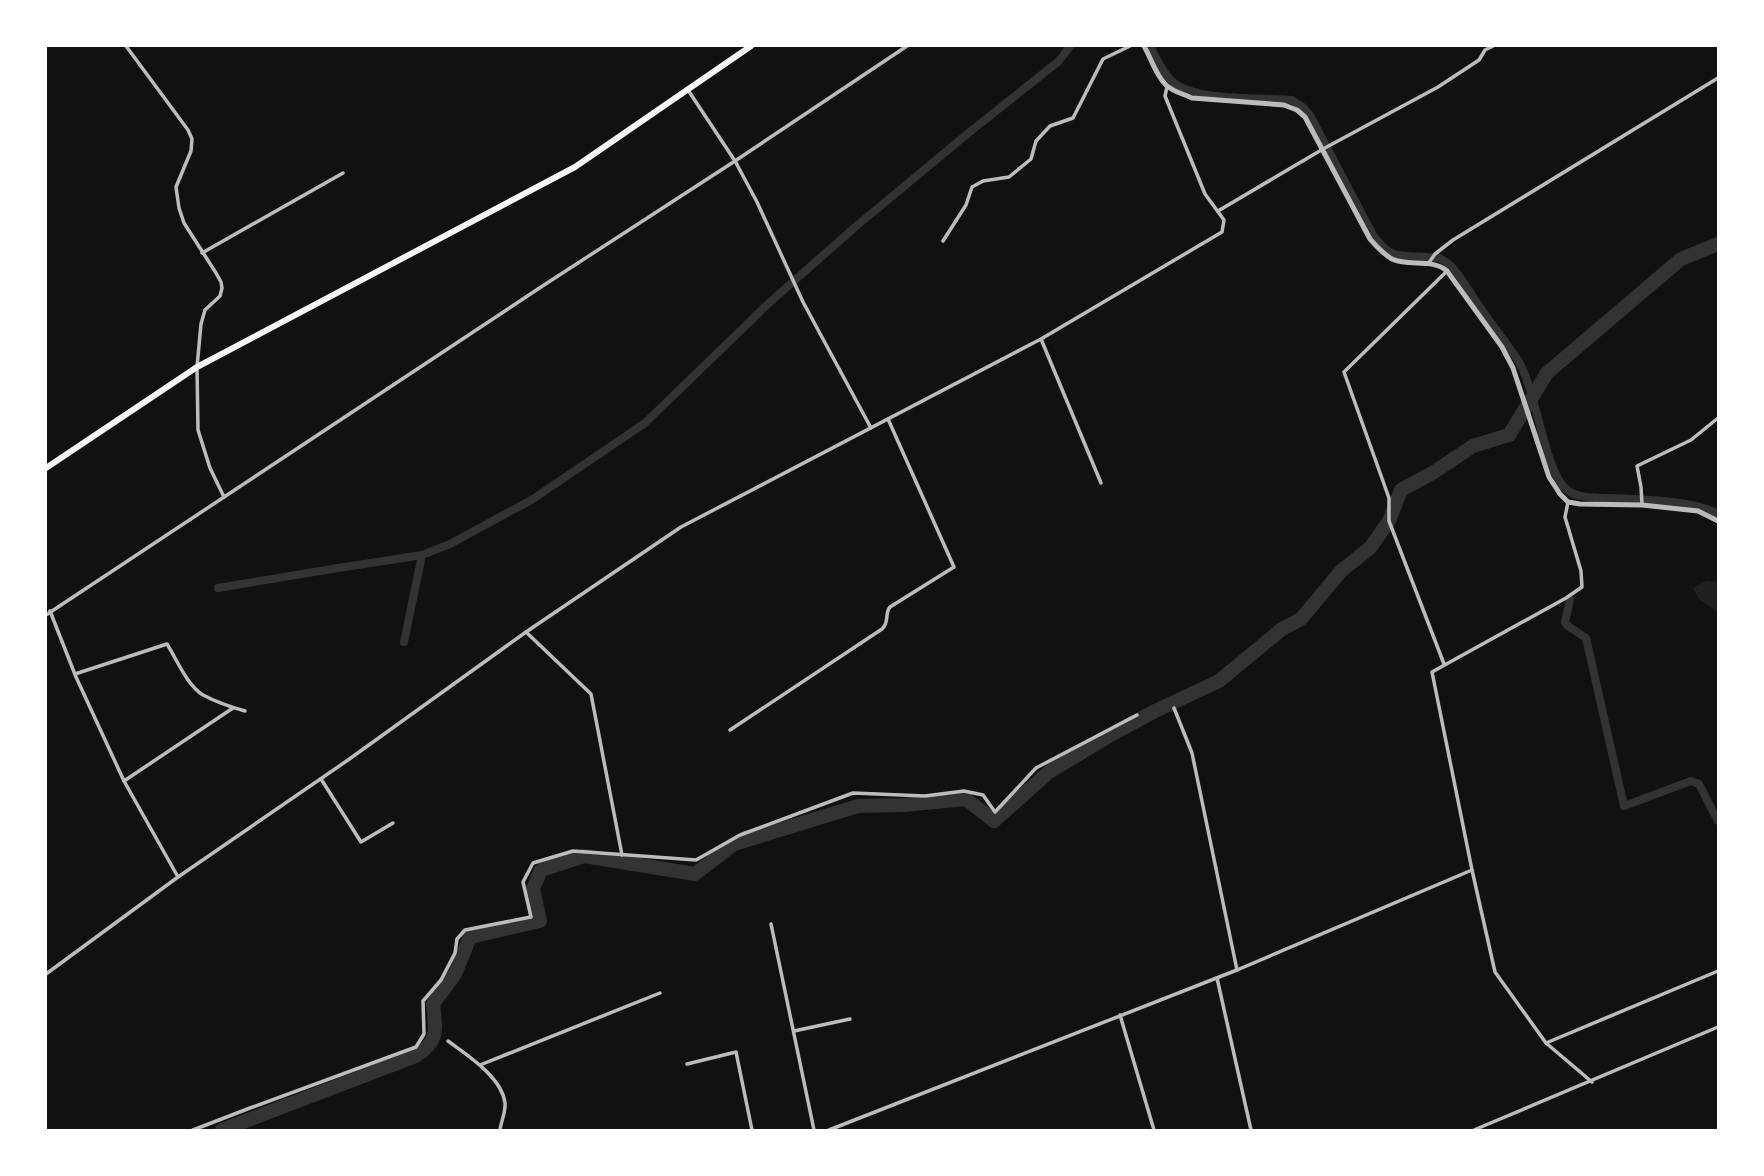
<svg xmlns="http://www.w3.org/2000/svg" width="1764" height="1176" viewBox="0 0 1764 1176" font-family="Raleway,sans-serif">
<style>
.green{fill:#202020}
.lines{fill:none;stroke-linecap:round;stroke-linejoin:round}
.canal{stroke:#333;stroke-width:8}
.river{stroke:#333;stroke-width:14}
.minor{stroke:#bcbcbc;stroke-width:3.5}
.tertiary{stroke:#bcbcbc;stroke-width:5}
.primary{stroke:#f5f5f5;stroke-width:6}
</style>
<rect width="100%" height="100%" fill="#111"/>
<path class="green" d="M1707,581L1718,582V612L1699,599L1693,588Z"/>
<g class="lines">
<g class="canal">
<path d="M1152,50C1158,61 1163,74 1173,82C1197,102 1261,97 1292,100L1303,107L1311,117L1373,235C1392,261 1399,255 1428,257C1433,257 1439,257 1443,260C1457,267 1472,297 1482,310C1494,328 1508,344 1519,362C1537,393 1545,473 1567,490C1579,499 1595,497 1609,498C1636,499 1696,500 1718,514"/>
<path d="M218,588L332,569L422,555L450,544L533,499L645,423L769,303L854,228L966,135L1059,61L1070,46"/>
<path d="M1570,600L1565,622L1568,626L1586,638L1624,806L1691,781L1699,784L1718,821"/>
<path d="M404,642L422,555"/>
</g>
<path class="river" d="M222,1130L416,1056C439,1041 436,1030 433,1004L455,974L470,937L540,921L533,889L541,870L584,856L695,874L734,844L858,806L904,805L966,799L994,821L1049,772L1114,733L1155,711L1219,681L1282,629L1301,619L1341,571L1370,548L1389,521L1401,490L1434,472L1473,446L1509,435L1547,373L1681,259L1718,244"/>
<g class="minor">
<path d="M126,46L188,130L192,139L191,151L176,187L179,208L184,223L216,273L221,282L222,288L220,296L205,310L201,324L197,367L198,430L210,468L224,497"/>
<path d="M688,90L735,161L757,202L803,302L871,428"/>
<path d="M1218,211L1323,149L1438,87L1479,60L1485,50L1493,46"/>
<path d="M943,241L966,205L972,187L983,181L1009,177L1031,159L1036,141L1050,126L1073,118L1103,59L1130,46"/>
<path d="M202,253L343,173"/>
<path d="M1428,264L1435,254L1453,240L1718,78"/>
<path d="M1041,339L1101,483"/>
<path d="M1568,502L1565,517L1581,571L1582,587L1566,598L1432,672L1472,870L1495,972L1546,1043L1592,1082"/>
<path d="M1642,504L1641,487L1637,466L1691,440L1718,418"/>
<path d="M50,611L76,677L124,781L178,877"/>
<path d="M46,615L541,287L735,161L907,46"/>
<path d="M526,632L591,694L622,855"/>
<path d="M1444,664L1389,521V498L1344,372L1446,272"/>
<path d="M75,674L167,644C177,660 187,685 203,695C216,702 231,707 245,711"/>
<path d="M1174,708L1192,753L1237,970"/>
<path d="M730,730L882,629C890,622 884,614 890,607L954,567L888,419"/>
<path d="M321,779L361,842L393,823"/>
<path d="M124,781L233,708"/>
<path d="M771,924L814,1130"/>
<path d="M46,974L178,877L348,760L526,632L681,527L1041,339L1222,232L1224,220L1205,194L1165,96L1167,87"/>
<path d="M1217,978L1251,1130"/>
<path d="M1120,1015L1154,1130"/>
<path d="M794,1031L850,1019"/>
<path d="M448,1041C467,1055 502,1077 505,1103C506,1111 501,1122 500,1130"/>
<path d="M1546,1043L1718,971"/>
<path d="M687,1064L736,1052L752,1130"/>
<path d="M480,1065L660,993"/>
<path d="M193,1130L250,1108L416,1047L424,1034L423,1001L441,980L455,953L457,939L465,930L531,917L523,882L533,863L573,851L696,860L740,835L853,793L925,796L964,791L983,795L995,812L1036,768L1137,715"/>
<path d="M829,1130L1237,970L1472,870"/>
<path d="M1474,1130L1718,1027"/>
</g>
<path class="tertiary" d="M1144,46C1151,58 1156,76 1166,85C1173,92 1184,94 1192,98L1284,105L1297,110L1305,117L1370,239C1377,247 1383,254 1392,259C1409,267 1432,258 1447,271L1502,347L1513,368L1549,477L1560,494L1568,502L1580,504L1642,505L1698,511L1718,521"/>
<path class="primary" d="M46,468L197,367L575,167L751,46"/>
</g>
<rect width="1764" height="1176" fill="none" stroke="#ffffff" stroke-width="94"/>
</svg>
